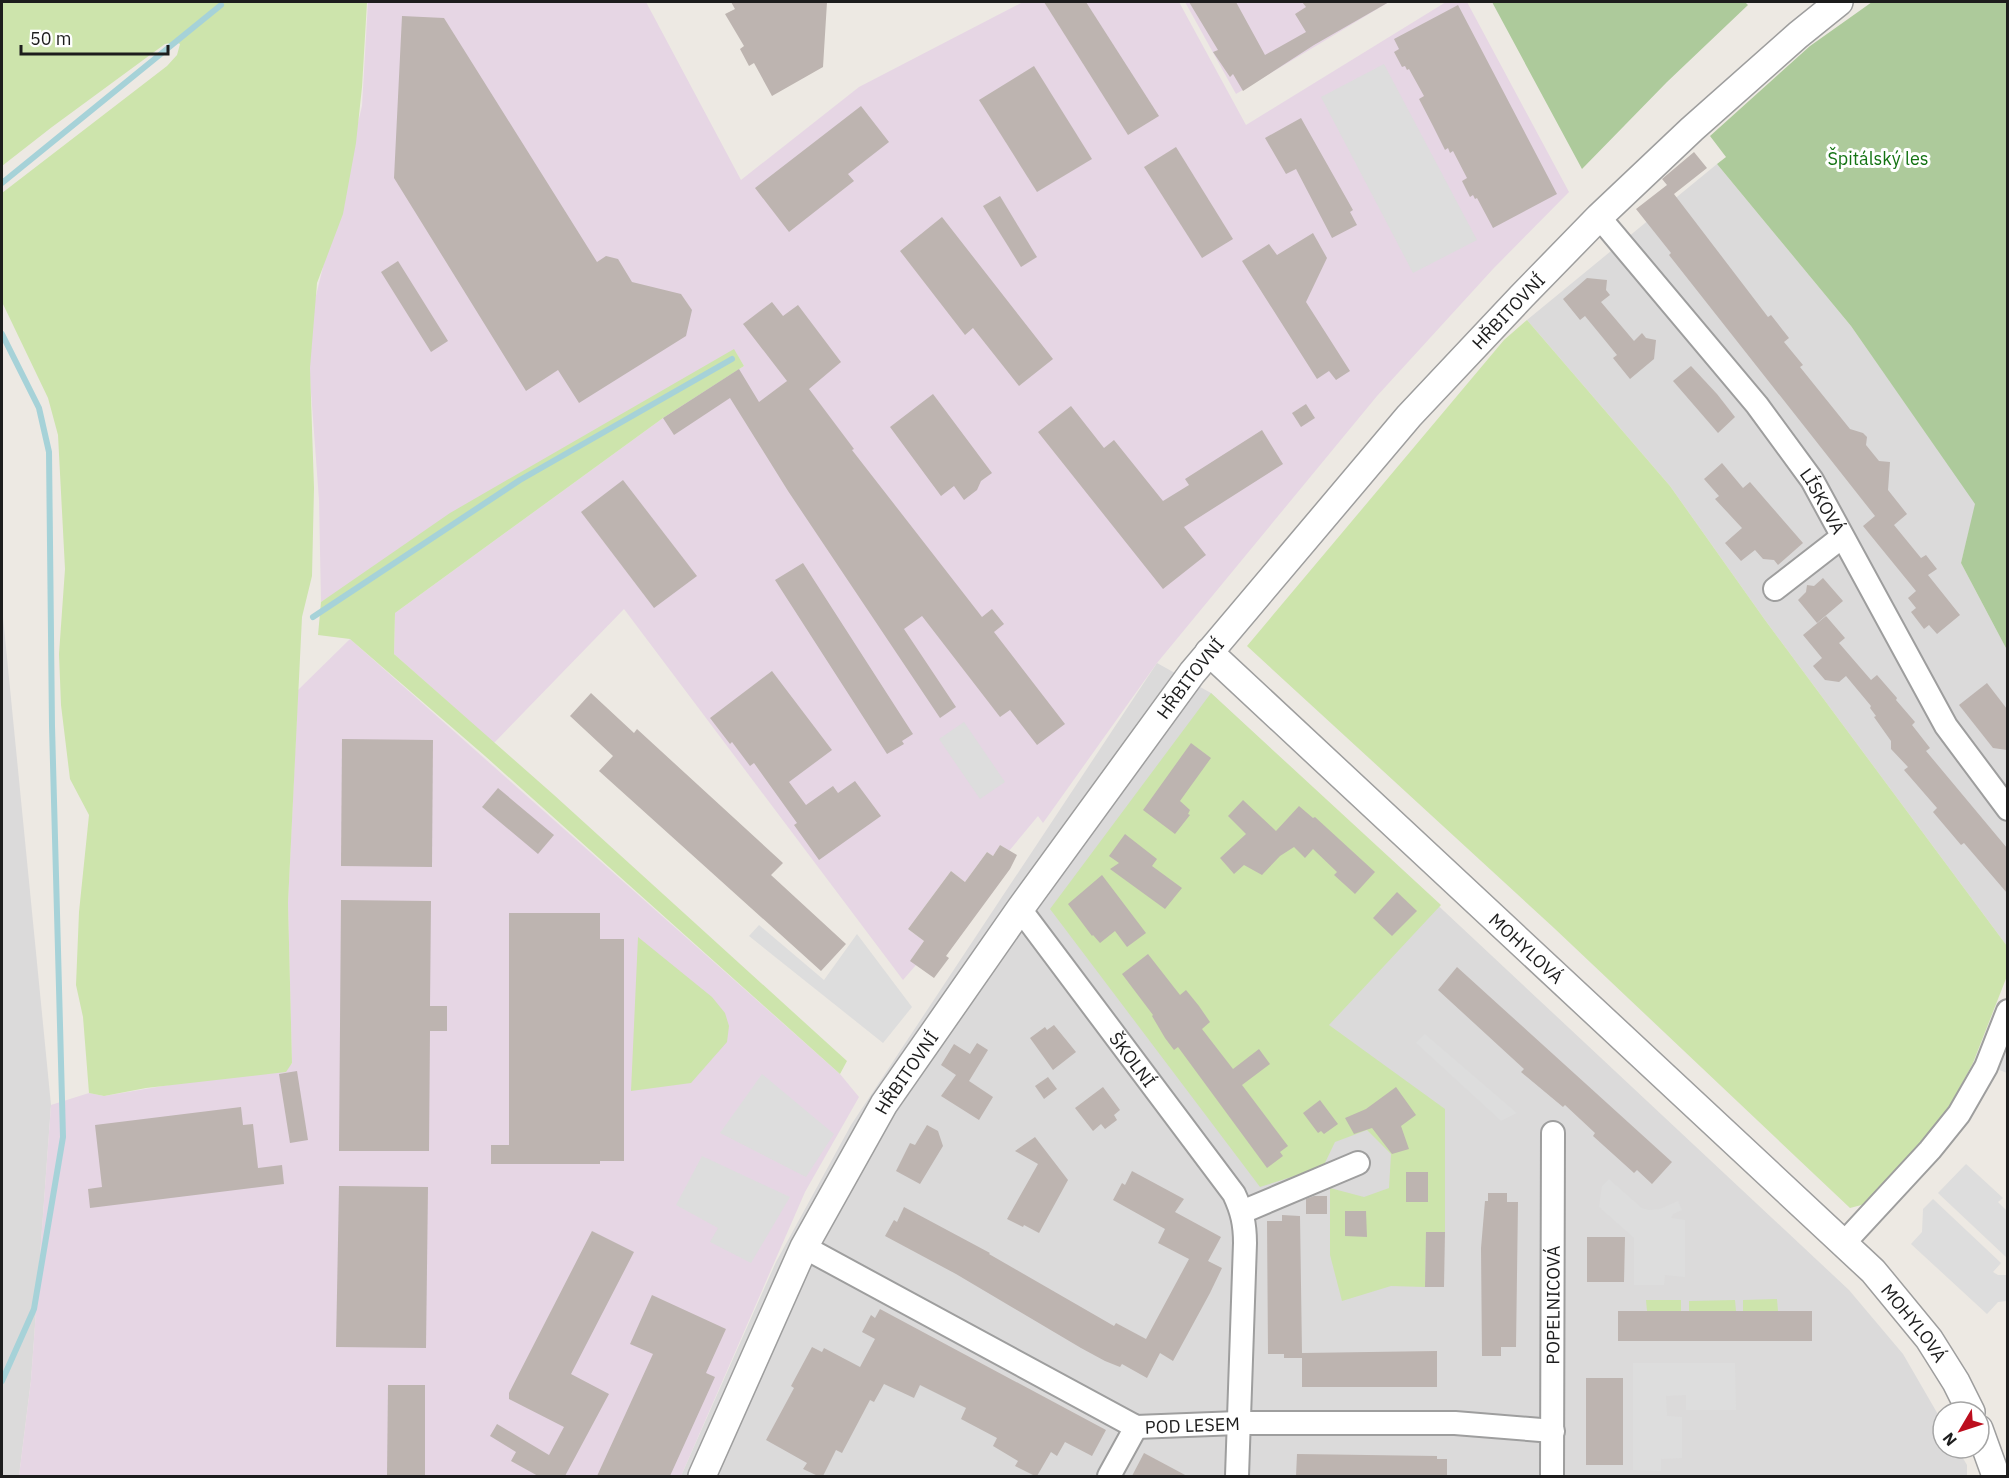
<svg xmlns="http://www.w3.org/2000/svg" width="2009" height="1478" viewBox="0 0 2009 1478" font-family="'IBM Plex Sans',sans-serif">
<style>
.residential{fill:#dbdada}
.industrial{fill:#e6d6e4}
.grass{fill:#cde4ac}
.forest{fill:#adca9b}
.parking{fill:#ddd}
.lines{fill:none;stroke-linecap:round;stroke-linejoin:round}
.stream{stroke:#a6d2d8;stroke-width:6}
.building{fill:#bdb4b0}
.minor-casing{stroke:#9e9e9e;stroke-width:26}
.tertiary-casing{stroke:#9e9e9e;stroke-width:30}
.minor{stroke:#fff;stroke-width:22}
.tertiary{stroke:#fff;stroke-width:27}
.labels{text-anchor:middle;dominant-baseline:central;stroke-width:6;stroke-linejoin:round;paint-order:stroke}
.park-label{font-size:18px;fill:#147313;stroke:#fff}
.street-label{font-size:18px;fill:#1d1d1d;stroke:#fff}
</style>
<rect width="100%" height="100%" fill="#ede9e3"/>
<g class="residential">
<path d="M1717,164L1851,326L1976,504L1961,563L2007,650V946L1765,620L1670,486L1527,320Z"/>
<path d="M2,607L51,1105L31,1380L19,1476H2Z"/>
<path d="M1157,663L1211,693L1849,1290L1903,1354L1943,1423V1448H1957L1967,1465V1476H681L776,1262L851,1125Z"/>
</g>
<g class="industrial">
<path d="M368,2H646L741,180L859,87L1023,2H1179L1246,125L1446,2H1467L1569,192L1493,269L1377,396L1157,663L1043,823L1038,816L1009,851L1000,845L993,856L987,852L965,882L951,871L908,929L924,941L911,960L916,965L903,980L624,609L494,743L394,654L395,613L663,418L744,366L734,350L321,602L319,500L308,351L314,304L362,106Z"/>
<path d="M1185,2H1389L1236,94Z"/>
<path d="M350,639L840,1074L859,1097L805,1192L681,1476H19L31,1380L51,1105L89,1093L104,1096L292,1064L288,903L298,690Z"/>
</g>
<g class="grass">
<path d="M2,2H367L362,87L356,143L343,214L317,283L310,368L314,488L312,576L302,617L288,903L292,1063L286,1072L146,1088L104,1096L89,1093L83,1017L76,985L79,912L89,815L70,779L61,705L59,654L65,569L58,435L48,398L2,302V193L167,66L177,55L180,44L176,42L165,44L52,127L2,166Z"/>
<path d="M1527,320L1670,486L1765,620L2007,946V976L1973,1063L1945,1115L1869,1203L1850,1208L1554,928L1247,646L1504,340Z"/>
<path d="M734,349L744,366L663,418L395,613L394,654L554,795L847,1061L840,1074L485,756L350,639L318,635L321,602L450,513Z"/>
<path d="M1211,693L1441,905L1329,1025L1445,1109V1232H1426L1425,1287L1391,1286L1342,1301L1330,1255V1188L1364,1197L1389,1188L1391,1154L1367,1130L1335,1142L1323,1167L1260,1187L1050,909Z"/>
<path d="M638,937L712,997L725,1013L729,1026L727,1042L691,1083L631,1091Z"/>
<path d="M1777,1299L1778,1311H1743V1300Z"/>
<path d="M1646,1300H1681V1311H1647Z"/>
<path d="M1735,1300L1736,1311H1689V1301Z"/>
</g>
<g class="forest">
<path d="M1492,2H1745L1748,5L1667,82L1582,169Z"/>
<path d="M1872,2H2007V650L1961,563L1975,504L1851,326L1717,164L1726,157L1710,136L1810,46Z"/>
</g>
<g class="parking">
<path d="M1384,64L1477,240L1413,273L1321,97Z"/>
<path d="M964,722L1005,782L980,799L939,739Z"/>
<path d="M759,925L824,980L857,934L912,1007L883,1043L749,936Z"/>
<path d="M2007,1014V1073L1992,1067Z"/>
<path d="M1425,1034L1517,1113L1501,1121L1416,1043Z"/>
<path d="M762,1074L834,1134L806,1177L720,1133Z"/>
<path d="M702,1156L790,1197L751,1263L710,1242L718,1228L676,1205Z"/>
<path d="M1966,1164L2003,1198L1998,1202L2007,1211L2006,1257L1938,1193Z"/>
<path d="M1609,1179L1642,1208L1649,1210L1660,1209L1678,1201L1682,1210L1673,1214L1671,1218L1685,1220V1277L1665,1275L1664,1285H1634V1238L1599,1207L1602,1186Z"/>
<path d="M1933,1199L2001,1263L1993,1272L1998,1275H2007V1301L1998,1302L1987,1314L1911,1244L1922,1232L1923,1209Z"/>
<path d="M1633,1363H1735L1736,1410H1686V1395L1666,1396L1667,1416L1682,1417V1458L1661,1459V1471L1633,1470Z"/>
</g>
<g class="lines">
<g class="stream">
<path d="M2,183L221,5"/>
<path d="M2,334L39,408L49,452L52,726L63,1137L34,1309L2,1381"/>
<path d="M313,617L520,480L732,359"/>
</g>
</g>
<g class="building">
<path d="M731,2H827L823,67L772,96L754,63L749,66L740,49L744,46L725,14L735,9Z"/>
<path d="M1044,2H1086L1159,116L1128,135Z"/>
<path d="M1189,2H1236L1265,55L1306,32L1295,14L1306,7L1302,2H1389L1314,45L1243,91L1233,74L1230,77L1213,52L1218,50Z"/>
<path d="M1458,5L1557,194L1493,228L1477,198L1475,199L1473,195L1470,197L1462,181L1467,178L1453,151L1450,153L1448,148L1445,150L1433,126L1419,99L1424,96L1409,69L1407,70L1405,66L1402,67L1394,52L1399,49L1394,39Z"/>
<path d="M402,16L444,18L597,262L606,256L618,259L632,282L681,294L692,310L686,336L579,403L558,370L526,391L394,178Z"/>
<path d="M1034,66L1092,159L1037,192L979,100Z"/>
<path d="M861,106L889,142L848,174L854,181L789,232L755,188Z"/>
<path d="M1301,118L1353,210L1350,212L1357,225L1332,238L1296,169L1286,174L1265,138Z"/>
<path d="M1176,147L1233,239L1202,258L1144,167Z"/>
<path d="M1694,152L1707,168L1674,194L1768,317L1771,315L1789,338L1784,342L1803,365L1800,367L1850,429L1863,433L1867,437L1866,445L1879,461L1890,462L1888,490L1907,514L1894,525L1921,558L1926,555L1937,569L1928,575L1960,615L1937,634L1929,625L1924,629L1911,612L1916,608L1908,598L1916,591L1863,526L1875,516L1669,255L1671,253L1636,209L1667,185L1662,179Z"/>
<path d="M1000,196L1037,257L1021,267L983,206Z"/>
<path d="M942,217L1053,359L1019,386L973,328L965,335L900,251Z"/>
<path d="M1313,233L1327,258L1306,302L1350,371L1336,380L1329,371L1317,379L1242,261L1269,244L1277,255Z"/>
<path d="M398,261L448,341L431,352L381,272Z"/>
<path d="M1587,278L1607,280L1606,290L1610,295L1601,302L1634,341L1642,333L1646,338L1656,340L1654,359L1630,379L1613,358L1617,355L1585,316L1580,320L1563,299Z"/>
<path d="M772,302L783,316L798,305L841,362L809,389L854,449L852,450L982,617L992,609L1004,624L994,632L1065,724L1037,745L1010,710L1000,717L922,616L904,629L956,707L940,718L788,491L730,398L674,435L663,418L739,369L759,402L787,381L743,324Z"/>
<path d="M1691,366L1717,394L1735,417L1718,433L1673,381Z"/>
<path d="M933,394L992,473L981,481L977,490L964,500L954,486L941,496L890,427Z"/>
<path d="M1306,404L1315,418L1301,427L1292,413Z"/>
<path d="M1071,406L1104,448L1114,440L1163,501L1189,485L1185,479L1262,430L1283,464L1184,527L1206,555L1163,589L1038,432Z"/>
<path d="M1722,463L1743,488L1750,482L1803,543L1778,565L1774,560L1763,559L1755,550L1741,561L1725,543L1742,528L1715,499L1719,496L1704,479Z"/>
<path d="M623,480L697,576L654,608L581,512Z"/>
<path d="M803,563L913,734L902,741L904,744L887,754L775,580Z"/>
<path d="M1823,578L1843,601L1817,623L1798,600L1806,592L1807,585L1814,586Z"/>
<path d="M1826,616L1845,638L1839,643L1871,680L1877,675L1897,698L1896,700L1915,722L1912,725L1930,748L1926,751L2007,848V893L1964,843L1961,845L1933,812L1937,808L1904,770L1908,767L1891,749V741L1874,717L1876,716L1870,708L1871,706L1846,676L1839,682L1825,680L1813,666L1822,658L1803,635Z"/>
<path d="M772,671L832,750L789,782L806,805L833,786L838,793L855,781L881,816L819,860L794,825L797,823L754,763L750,766L732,742L730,744L710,718Z"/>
<path d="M1987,683L2007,709V750L1993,748L1959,705Z"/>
<path d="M591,693L634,733L637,729L783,863L771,875L846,944L821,971L599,771L613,756L570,716Z"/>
<path d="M342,739L433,740L432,867L341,866Z"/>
<path d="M1191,743L1211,758L1180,801L1190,810L1188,814L1190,815L1175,834L1143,810Z"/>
<path d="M498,788L554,835L538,854L482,807Z"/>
<path d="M1243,800L1276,831L1299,806L1313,818L1315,817L1375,872L1355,894L1334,875L1337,872L1313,849L1305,858L1294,847L1280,856L1262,875L1244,865L1234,874L1220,858L1246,834L1228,816Z"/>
<path d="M1125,834L1157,859L1152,866L1182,888L1165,909L1110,869L1119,863L1109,856Z"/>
<path d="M1000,845L1017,855L1010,869L946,956L949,958L934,978L910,961L924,941L908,929L951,871L965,882L987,852L993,856Z"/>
<path d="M1102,875L1146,933L1127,947L1115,931L1100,943L1093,935L1092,936L1068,904Z"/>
<path d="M1397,892L1417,911L1392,936L1373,918Z"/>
<path d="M341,900L431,901L430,1006H447V1031H430L429,1151H339Z"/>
<path d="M509,913H600V939H624V1161H600V1164H491V1145H509Z"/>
<path d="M1148,954L1180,995L1186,990L1199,1006L1210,1022L1202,1029L1233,1069L1259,1049L1270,1064L1242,1085L1288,1146L1280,1152L1283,1156L1267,1168L1178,1047L1174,1050L1165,1038L1152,1016L1153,1015L1122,974Z"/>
<path d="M1457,967L1672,1162L1652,1184L1637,1170L1634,1173L1593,1136L1595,1133L1565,1105L1563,1107L1521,1072L1524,1069L1438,990Z"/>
<path d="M1054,1025L1076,1052L1053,1070L1030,1038L1045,1027L1047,1030Z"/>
<path d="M977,1043L988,1050L969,1081L993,1097L979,1120L941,1096L956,1075L941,1065L954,1044L970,1054Z"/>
<path d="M297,1071L308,1140L290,1143L279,1074Z"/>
<path d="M1048,1077L1057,1089L1044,1099L1035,1086Z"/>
<path d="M1103,1087L1120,1110L1114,1115L1117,1120L1105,1129L1101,1124L1093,1131L1075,1108Z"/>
<path d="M1396,1087L1416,1115L1401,1126L1409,1149L1392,1154L1372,1128L1354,1134L1345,1118L1366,1109Z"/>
<path d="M1320,1100L1338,1124L1324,1134L1321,1131L1318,1133L1303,1113Z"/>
<path d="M241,1107L243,1125L253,1124L258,1168L282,1165L284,1184L90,1208L88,1189L102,1187L95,1125Z"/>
<path d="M927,1125L938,1131L943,1146L920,1184L896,1171L910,1143L915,1145Z"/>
<path d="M1035,1137L1068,1180L1039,1233L1024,1225L1023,1227L1007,1219L1038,1164L1015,1151Z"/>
<path d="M1132,1171L1184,1199L1175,1212L1221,1237L1208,1261L1222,1268L1210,1293L1173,1361L1160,1353L1147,1378L1122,1364L1120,1367L1105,1361L1081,1348L956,1274L885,1236L894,1220L897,1222L904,1207L990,1253L989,1254L1114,1326L1116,1323L1146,1339L1189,1259L1158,1243L1165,1229L1113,1200L1122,1183L1125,1185Z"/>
<rect x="1406" y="1172" width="22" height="30"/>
<path d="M339,1186L428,1187L426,1348L336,1347Z"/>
<path d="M1488,1193H1507V1202H1518L1516,1347H1501V1356H1482L1481,1248L1485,1201H1488Z"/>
<path d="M1314,1196H1327V1214H1306V1199Z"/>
<path d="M1345,1211H1366L1367,1237L1345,1236Z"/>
<path d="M1282,1215L1300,1216L1302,1353L1437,1351V1387H1302V1358H1284V1354H1268L1267,1221H1282Z"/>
<path d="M592,1231L634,1252L571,1374L609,1394L565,1476H538L511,1461L516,1452L490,1436L497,1424L549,1455L564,1427L509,1399V1393Z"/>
<path d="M1426,1232H1445L1444,1287H1425Z"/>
<path d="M1587,1237H1625L1624,1282H1587Z"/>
<path d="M652,1295L726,1329L706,1373L715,1377L670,1476H597L653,1354L630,1344Z"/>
<path d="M880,1309L1106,1430L1092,1456L1065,1442L1057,1456L1051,1452L1037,1476H1035L1015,1466L1018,1461L993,1446L997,1438L961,1419L966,1408L920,1385L914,1398L884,1384L874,1402L870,1400L842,1453L836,1450L823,1476H818L803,1469L807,1463L766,1440L794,1388L791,1386L812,1347L822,1352L824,1348L860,1367L875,1339L862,1332L871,1315L875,1318Z"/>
<rect x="1618" y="1311" width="194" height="30"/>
<rect x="1586" y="1378" width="37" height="87"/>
<path d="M388,1385H425V1476H387Z"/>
<path d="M1144,1453L1187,1476H1132Z"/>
<path d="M1297,1454L1437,1456V1459H1447V1476H1296Z"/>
</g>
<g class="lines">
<defs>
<g id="minor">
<path id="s1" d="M1599,217L1757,405L1812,480L1946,726L2008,809"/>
<path d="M1775,589L1842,537"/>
<path id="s2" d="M1020,909L1234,1194C1242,1211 1245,1224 1245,1243L1237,1476"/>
<path d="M1242,1212L1358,1163"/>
<path d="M1844,1243L1930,1150L1959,1114L1986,1067L2008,1011"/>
<path id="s3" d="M804,1247L1136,1427L1238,1423H1455L1553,1431"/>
<path d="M1109,1476L1136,1427"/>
<path id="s4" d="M1552,1476L1553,1133"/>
</g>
<g id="tertiary">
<path id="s5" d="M1209,652L1873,1271L1929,1339L1956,1382L1971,1412"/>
<path d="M1979,1429L1996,1476"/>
<path id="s6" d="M702,1476L804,1247L884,1104L1020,909L1192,673L1409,416L1522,296L1599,217L1692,129L1798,35L1839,2"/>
</g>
</defs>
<use href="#minor" class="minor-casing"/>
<use href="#tertiary" class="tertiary-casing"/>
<use href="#minor" class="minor"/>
<use href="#tertiary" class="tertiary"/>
</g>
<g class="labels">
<g class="park-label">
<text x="1878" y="158">Špitálský les</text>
</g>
<g class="street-label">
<text stroke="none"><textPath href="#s6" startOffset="1425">HŘBITOVNÍ</textPath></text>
<text stroke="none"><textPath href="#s1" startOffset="362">LÍSKOVÁ</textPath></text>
<text stroke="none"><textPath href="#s6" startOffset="939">HŘBITOVNÍ</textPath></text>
<text stroke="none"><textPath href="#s5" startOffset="434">MOHYLOVÁ</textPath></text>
<text stroke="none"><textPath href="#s2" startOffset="188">ŠKOLNÍ</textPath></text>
<text stroke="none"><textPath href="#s6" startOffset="453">HŘBITOVNÍ</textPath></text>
<text stroke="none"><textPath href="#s4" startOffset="171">POPELNICOVÁ</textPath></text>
<text stroke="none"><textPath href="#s5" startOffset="974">MOHYLOVÁ</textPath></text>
<text stroke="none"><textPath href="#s3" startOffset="434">POD LESEM</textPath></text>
</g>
</g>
<rect width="2009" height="1478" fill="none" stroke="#1d1d1d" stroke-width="6"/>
<g transform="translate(1961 1430) rotate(231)"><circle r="28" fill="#ffffff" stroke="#a5a5a5" stroke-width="1.5"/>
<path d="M0-4.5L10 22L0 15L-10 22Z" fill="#bc0e1e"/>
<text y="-9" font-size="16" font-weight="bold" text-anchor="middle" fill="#1d1d1d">N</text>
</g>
<path d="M21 45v9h147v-9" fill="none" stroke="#1d1d1d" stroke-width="3"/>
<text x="30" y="45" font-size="18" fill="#1d1d1d" stroke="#ffffff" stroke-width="4.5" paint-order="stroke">50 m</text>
</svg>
